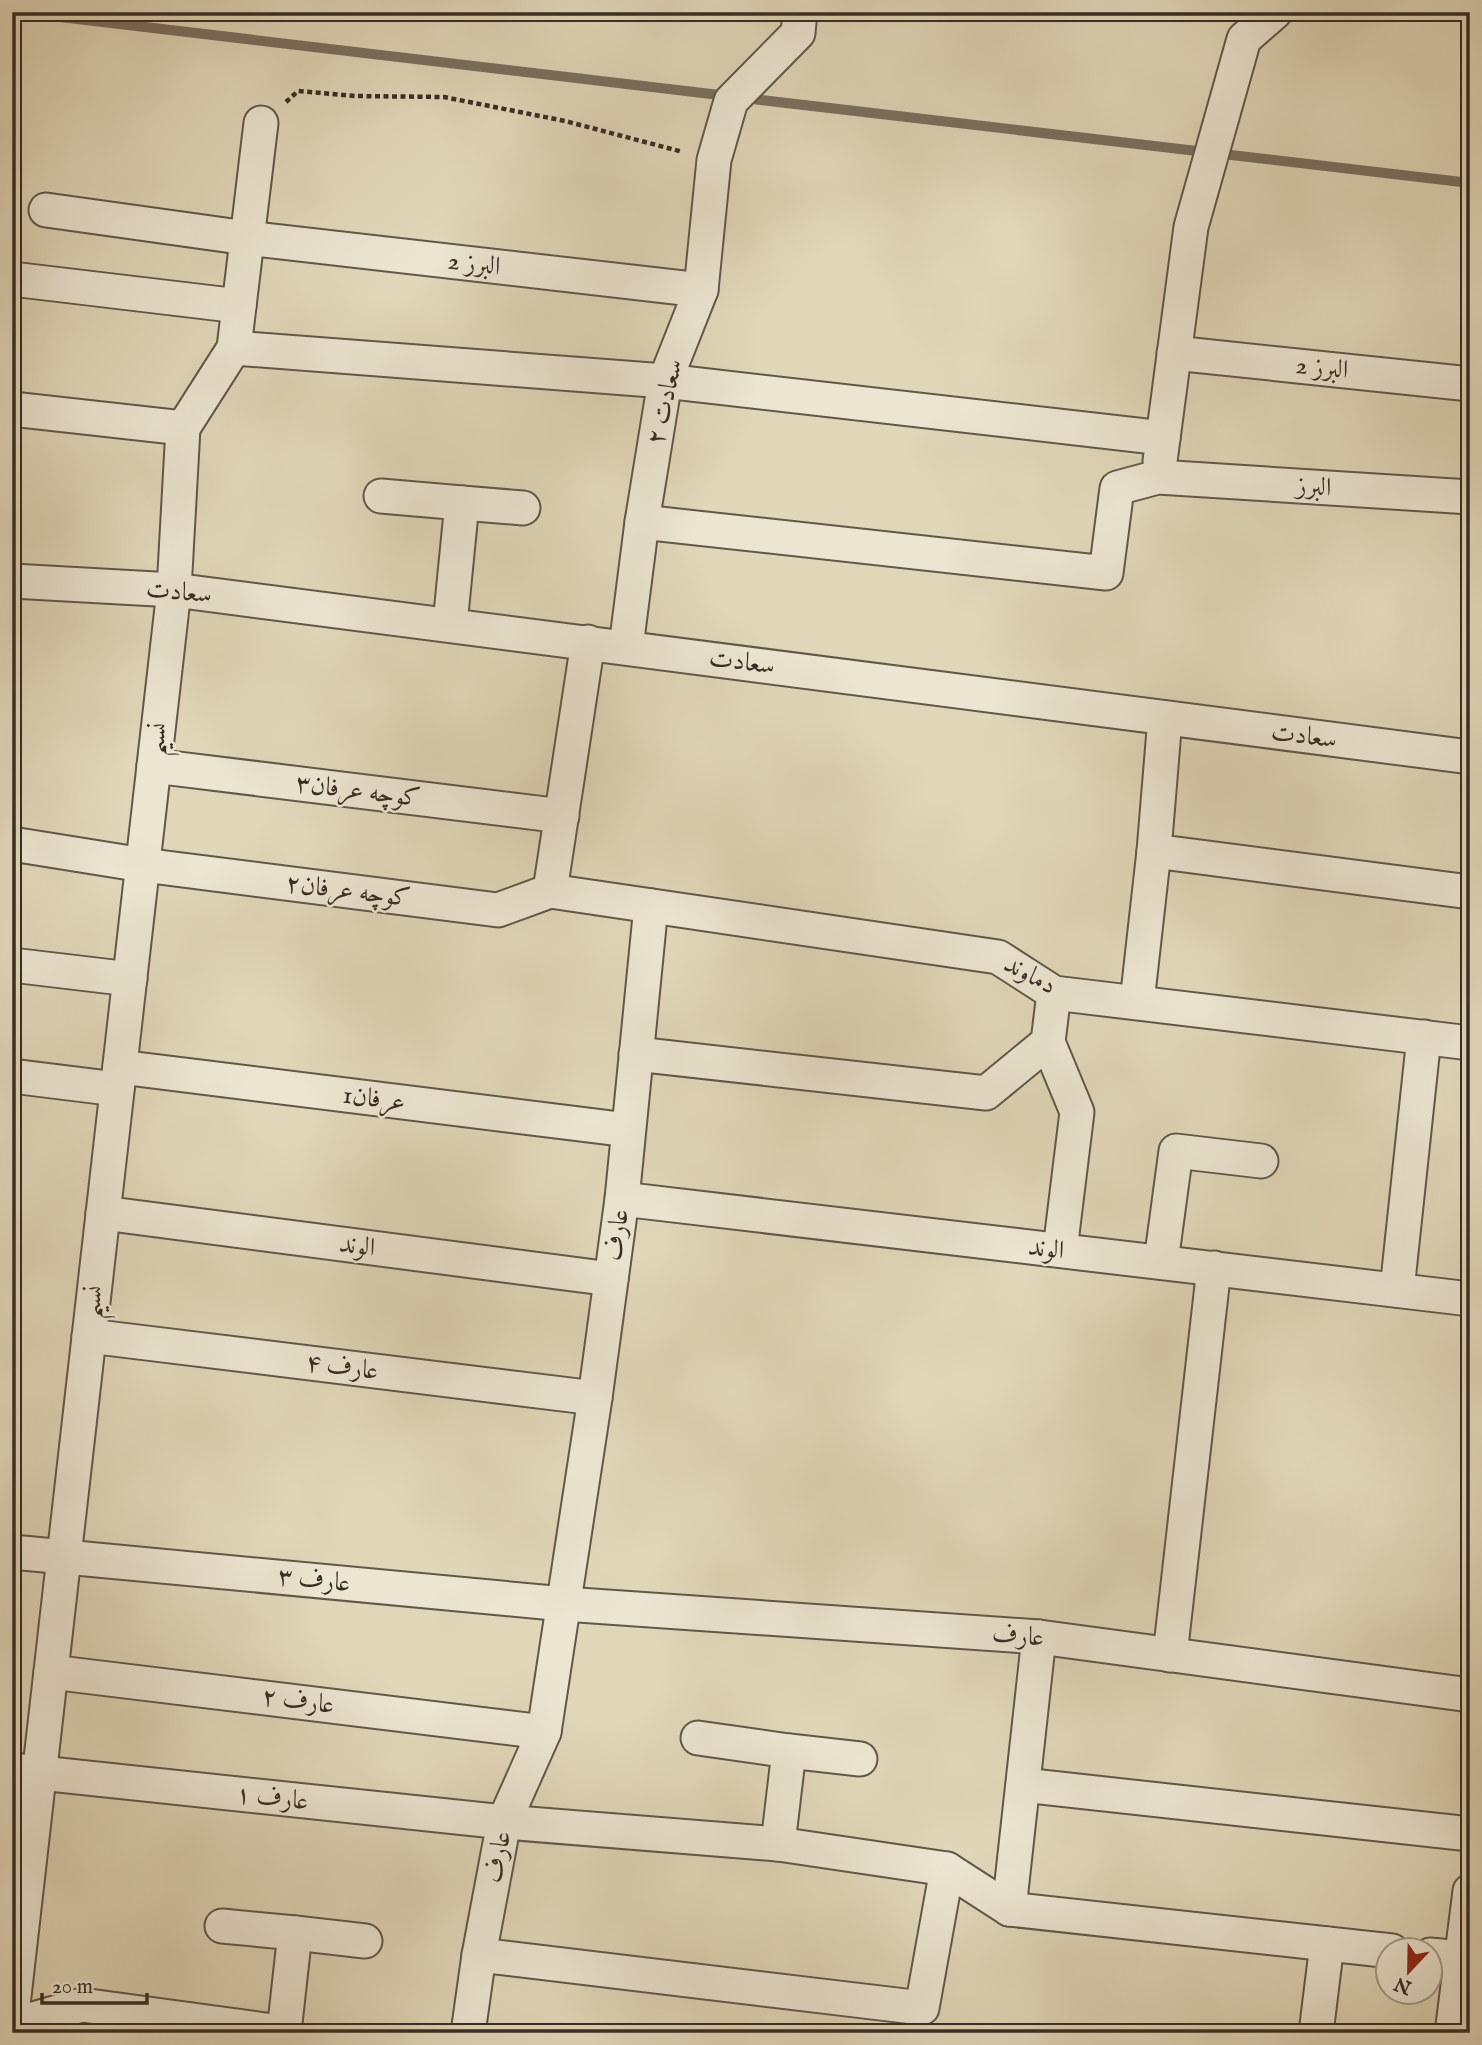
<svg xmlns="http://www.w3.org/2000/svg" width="1482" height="2045" viewBox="0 0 1482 2045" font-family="'IM FELL English',Amiri,serif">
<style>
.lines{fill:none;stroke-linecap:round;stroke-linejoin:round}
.stream{stroke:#7a705f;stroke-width:10}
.minor-casing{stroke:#61584a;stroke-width:37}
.path{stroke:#372d25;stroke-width:4.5;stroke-dasharray:5 3.5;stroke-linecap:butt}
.minor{stroke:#ebe5d1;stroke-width:33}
.labels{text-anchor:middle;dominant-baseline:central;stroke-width:5;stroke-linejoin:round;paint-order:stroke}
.street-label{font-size:26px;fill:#372d25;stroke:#ebe5d1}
</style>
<rect width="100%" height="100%" fill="#e0d7b8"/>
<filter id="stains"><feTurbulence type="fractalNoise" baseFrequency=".00286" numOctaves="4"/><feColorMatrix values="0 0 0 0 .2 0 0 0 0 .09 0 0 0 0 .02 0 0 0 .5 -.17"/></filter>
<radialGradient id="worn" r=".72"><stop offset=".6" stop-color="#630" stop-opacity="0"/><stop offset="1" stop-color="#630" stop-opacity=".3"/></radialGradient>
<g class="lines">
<g class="stream">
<path d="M18,12L728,96"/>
<path d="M744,98L1470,183"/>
</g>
<defs>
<g id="minor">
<path d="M46,210L247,238L701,290"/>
<path d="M12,279L239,306"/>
<path d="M234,348L665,381L1163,438"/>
<path d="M1174,353L1470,384"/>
<path d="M12,409L183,428"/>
<path d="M1160,461L1191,227L1244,39L1275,12"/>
<path d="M381,496L462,503L450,624"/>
<path d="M462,503L523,508"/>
<path d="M642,522L1106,573L1117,488L1158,477L1470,497"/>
<path d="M12,581L174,590L1470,757"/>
<path d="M626,647L642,522L665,381L701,290L714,160L731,101L798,33L800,12"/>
<path d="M1165,718L1154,851L1470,892"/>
<path d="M154,766L562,816"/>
<path d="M12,844L143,865L498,910L550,891L998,957L1054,993L1470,1043"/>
<path d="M550,891L588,642"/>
<path d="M12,965L130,979"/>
<path d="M1137,1002L1154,851"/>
<path d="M1048,1042L1077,1112L1060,1250"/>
<path d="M636,1054L986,1093L1048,1042L1054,993"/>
<path d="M120,1067L628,1130"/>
<path d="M12,1076L117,1089"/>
<path d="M622,1199L1470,1299"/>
<path d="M103,1213L611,1279"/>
<path d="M1161,1262L1176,1151L1261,1161"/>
<path d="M1397,1290L1424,1037"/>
<path d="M89,1336L595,1398"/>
<path d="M12,1552L564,1604L1039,1637L1470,1695"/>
<path d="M1170,1655L1214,1268"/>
<path d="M51,1672L544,1732"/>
<path d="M698,1738L789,1751L778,1844"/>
<path d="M789,1751L860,1759"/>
<path d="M12,1770L504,1822L778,1844L947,1869L1009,1909L1392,1951"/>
<path d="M1023,1785L1470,1834"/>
<path d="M1009,1909L1039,1637"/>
<path d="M222,1926L295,1933L284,2032"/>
<path d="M295,1933L365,1941"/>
<path d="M479,1955L922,2008L947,1869"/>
<path d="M1430,1955L1461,1958"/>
<path d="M12,2014L174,590L183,428L234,348L261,123"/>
<path d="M12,2025L82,2005L287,2033"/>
<path d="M468,2033L479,1955L504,1822L544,1732L595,1398L622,1199L651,906"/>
<path d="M1316,2033L1327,1944"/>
<path d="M1452,2033L1470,1891"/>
</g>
</defs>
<use href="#minor" class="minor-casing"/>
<path class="path" d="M286,102L298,91L355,96L444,97L565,121L683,152"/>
<use href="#minor" class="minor"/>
</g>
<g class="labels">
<g class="street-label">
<text transform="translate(474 264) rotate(7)">البرز 2</text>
<text transform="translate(1322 368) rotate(6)">البرز 2</text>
<text transform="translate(665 402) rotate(-77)">سعادت ۲</text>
<text transform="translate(1314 487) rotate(4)">البرز</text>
<text transform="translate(179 592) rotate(5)">سعادت</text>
<text transform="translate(742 662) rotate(7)">سعادت</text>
<text transform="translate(1304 736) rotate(7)">سعادت</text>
<text transform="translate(157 739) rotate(-83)">نسیم</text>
<text transform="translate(358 791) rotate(7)">کوچه عرفان۳</text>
<text transform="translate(348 891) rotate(7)">کوچه عرفان۲</text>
<text transform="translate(1030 975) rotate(28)">دماوند</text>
<text transform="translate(374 1099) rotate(7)">عرفان1</text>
<text transform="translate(617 1235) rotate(-82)">عارف</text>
<text transform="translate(357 1246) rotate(7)">الوند</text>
<text transform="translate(1046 1249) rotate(7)">الوند</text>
<text transform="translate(93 1302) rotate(-84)">نسیم</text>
<text transform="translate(342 1367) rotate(7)">عارف ۴</text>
<text transform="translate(314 1580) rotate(6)">عارف ۳</text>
<text transform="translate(1018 1636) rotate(5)">عارف</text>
<text transform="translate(298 1701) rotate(7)">عارف ۲</text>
<text transform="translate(272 1798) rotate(6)">عارف ۱</text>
<text transform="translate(498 1857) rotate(-79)">عارف</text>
</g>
</g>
<rect width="1482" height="2045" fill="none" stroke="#e0d7b8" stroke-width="42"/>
<rect x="14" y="14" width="1454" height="2017" fill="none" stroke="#372d25" stroke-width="3.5"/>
<rect x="21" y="21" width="1440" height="2003" fill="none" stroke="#372d25" stroke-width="2"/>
<g transform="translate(1409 1971) rotate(202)"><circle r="33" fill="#ebe5d1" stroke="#a39b8c" stroke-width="2"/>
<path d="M0-5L12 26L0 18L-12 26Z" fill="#8f2418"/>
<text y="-10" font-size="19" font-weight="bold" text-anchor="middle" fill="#372d25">N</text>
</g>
<path d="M42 1993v10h105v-10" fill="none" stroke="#372d25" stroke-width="3.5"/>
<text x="52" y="1993" font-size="21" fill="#372d25" stroke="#ebe5d1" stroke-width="5" paint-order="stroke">20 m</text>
<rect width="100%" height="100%" filter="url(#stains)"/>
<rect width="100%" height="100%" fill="url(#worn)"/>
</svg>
